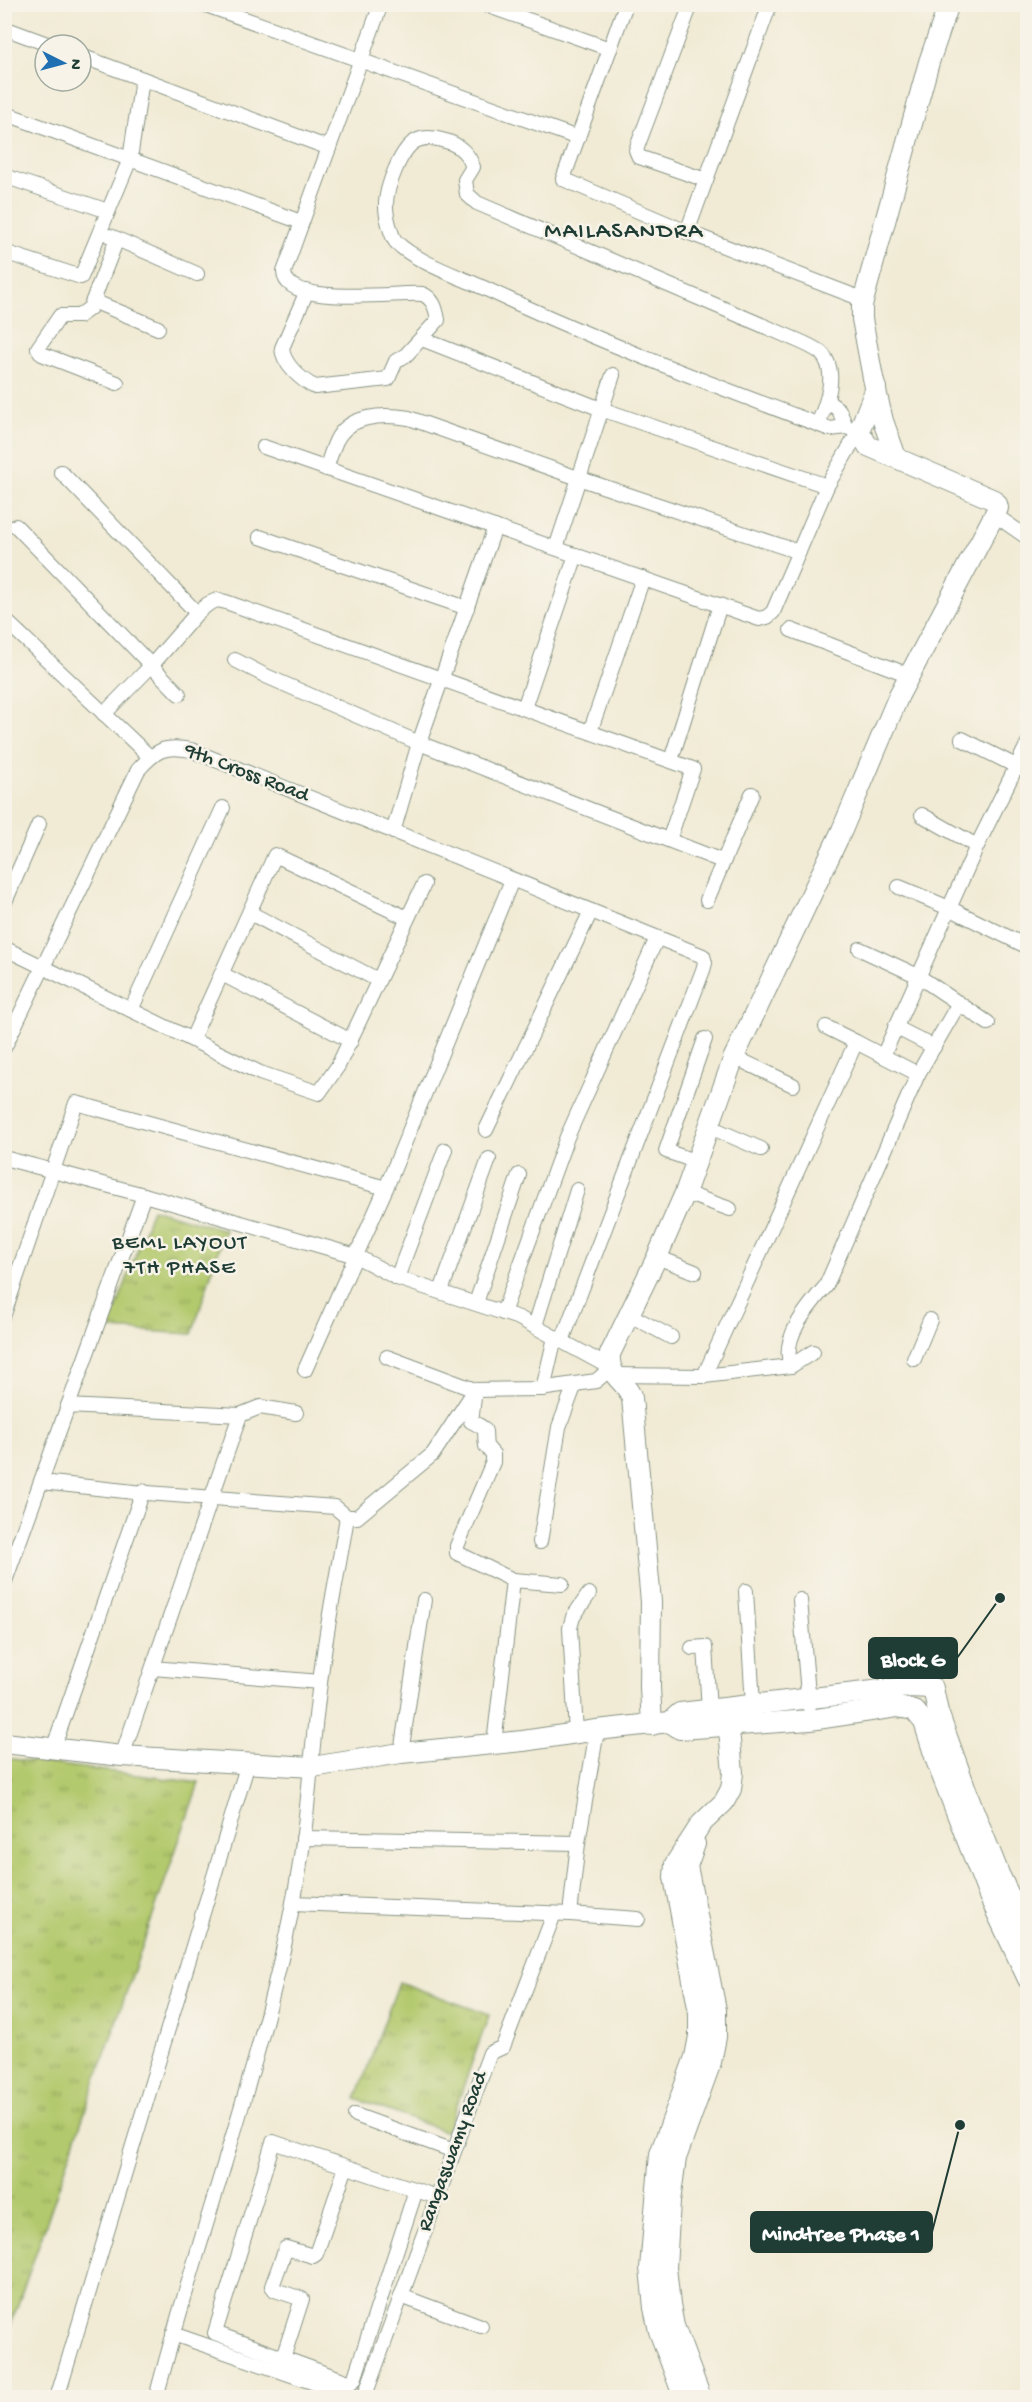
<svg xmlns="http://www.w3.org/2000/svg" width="1032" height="2402" viewBox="0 0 1032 2402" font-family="'Gochi Hand',sans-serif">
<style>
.grass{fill:url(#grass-tufts);stroke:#698350;stroke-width:1.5}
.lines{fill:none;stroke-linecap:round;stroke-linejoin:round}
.street-casing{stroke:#889484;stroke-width:16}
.secondary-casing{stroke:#889484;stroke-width:22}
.street{stroke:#fff;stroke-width:14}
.secondary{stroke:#fff;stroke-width:20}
.labels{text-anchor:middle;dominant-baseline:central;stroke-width:5;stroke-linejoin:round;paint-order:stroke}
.street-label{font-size:21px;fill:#1f3d34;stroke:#f7f3e8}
.neighbourhood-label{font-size:22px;letter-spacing:1.5px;fill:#1f3d34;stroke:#f7f3e8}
.quarter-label{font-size:24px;letter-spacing:1.5px;fill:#1f3d34;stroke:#f7f3e8}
.leader{fill:none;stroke:#1f3d34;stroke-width:2}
.callout-dot{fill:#1f3d34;stroke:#f7f3e8;stroke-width:2}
.callout{fill:#1f3d34;stroke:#1f3d34;stroke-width:2}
.callout-label{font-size:22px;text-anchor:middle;font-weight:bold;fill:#fff}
</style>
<defs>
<pattern id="grass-tufts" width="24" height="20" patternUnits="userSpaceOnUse" patternTransform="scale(1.5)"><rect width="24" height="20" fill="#b3c96d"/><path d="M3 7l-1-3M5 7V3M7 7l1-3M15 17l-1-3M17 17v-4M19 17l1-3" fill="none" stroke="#91a45a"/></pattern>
</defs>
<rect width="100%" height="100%" fill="#f7f3e8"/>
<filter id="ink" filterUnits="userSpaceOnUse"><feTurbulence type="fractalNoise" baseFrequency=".0167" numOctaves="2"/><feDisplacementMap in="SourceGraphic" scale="12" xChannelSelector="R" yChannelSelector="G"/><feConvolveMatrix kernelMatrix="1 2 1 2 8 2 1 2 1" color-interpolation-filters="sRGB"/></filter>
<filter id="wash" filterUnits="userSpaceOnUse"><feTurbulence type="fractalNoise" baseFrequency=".008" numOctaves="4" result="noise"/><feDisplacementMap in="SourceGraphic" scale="24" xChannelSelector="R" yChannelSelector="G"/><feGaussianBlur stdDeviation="1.35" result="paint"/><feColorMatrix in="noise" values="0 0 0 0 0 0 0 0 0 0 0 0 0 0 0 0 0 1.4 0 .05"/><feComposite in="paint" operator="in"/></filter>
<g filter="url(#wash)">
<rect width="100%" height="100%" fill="#f1ebd5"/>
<g class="grass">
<path d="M152,1209L225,1230L192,1334L109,1329Z"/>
<path d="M5,1758L199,1783L5,2342L4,1758Z"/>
<path d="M399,1982L489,2015L447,2132L356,2099Z"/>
</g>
</g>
<g filter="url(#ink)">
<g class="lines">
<defs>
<g id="street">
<path d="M203,4L578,138"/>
<path d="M483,4L610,49"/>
<path d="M626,4L563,179L687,232L862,299"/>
<path d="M691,4L636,150L639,157L706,180"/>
<path d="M4,28L50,45"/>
<path d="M81,56L329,148"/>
<path d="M4,113L301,222"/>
<path d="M4,176L108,211"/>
<path d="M687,232L770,4"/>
<path d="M110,236L197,274"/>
<path d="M4,252L81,277L130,159L142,79"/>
<path d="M307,291L282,348C283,364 301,380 315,387L388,379L396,361L406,355L438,320C436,308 433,298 422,294C397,292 285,308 284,272L381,4"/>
<path d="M93,301L158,328"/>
<path d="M422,339L601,409L827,486"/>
<path d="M117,383L42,354L38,348L60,316H79L90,308L117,239"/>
<path d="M827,401L839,410L846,427"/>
<path d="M264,447L759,619L767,617L773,612L827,486L859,431L846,427L830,429C713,385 597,341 484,288C458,276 416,262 396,242C391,236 386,215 386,207C385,190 401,146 418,140C428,136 439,139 449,142C460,146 469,155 473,167L465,180L467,194L477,203L799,341C806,344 814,348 820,352C840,370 826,405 818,424"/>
<path d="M326,469C329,460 332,450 336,441C349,414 384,414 409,418L578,478L799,552"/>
<path d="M61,472L197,613"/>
<path d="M995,515L1028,538"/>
<path d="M16,526L179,694"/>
<path d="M260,537L467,608"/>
<path d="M556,548L613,375"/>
<path d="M4,619L150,757"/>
<path d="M791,630L909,675"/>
<path d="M235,660L266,676L419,743L722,861"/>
<path d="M524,708L576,555"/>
<path d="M104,714L151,666L197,613L208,604L217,600L226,602L693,769L669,840"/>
<path d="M590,732L643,578"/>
<path d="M962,739L1028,772"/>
<path d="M671,760L720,605"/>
<path d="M922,815L977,846"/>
<path d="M393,832L419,743L495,527"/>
<path d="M899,887L949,908L1022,944"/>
<path d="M707,900L752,794"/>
<path d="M4,904L39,824"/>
<path d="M250,913L378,980"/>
<path d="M4,948L260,1073L319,1093L338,1066L424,884"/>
<path d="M860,949L918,976L988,1023"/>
<path d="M222,974L351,1041"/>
<path d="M131,1010L223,808"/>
<path d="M826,1027L856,1042"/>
<path d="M895,1027L934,1047"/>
<path d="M192,1039L275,855L407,918"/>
<path d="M4,1048L138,770C156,750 164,745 191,750L703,956L705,963L703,970L562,1341"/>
<path d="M734,1057L793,1085"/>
<path d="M918,1074L959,1003"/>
<path d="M710,1127L761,1149"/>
<path d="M486,1130L591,911"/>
<path d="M4,1158L144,1195L356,1256L397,1278L519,1318L611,1368L596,1381L540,1389L475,1390L387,1357"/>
<path d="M697,1162L666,1151L705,1039"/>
<path d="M685,1193L730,1209"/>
<path d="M657,1257L695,1272"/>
<path d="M397,1278L445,1150"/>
<path d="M441,1291L489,1159"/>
<path d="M476,1303L519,1175"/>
<path d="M503,1313L567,1137L657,938"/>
<path d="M4,1314L76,1103L386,1188"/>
<path d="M628,1314L671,1337"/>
<path d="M535,1326L577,1190"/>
<path d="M914,1359L930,1320"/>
<path d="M791,1366C780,1338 809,1306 826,1286L918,1074L883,1056"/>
<path d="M305,1370L386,1188L512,880"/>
<path d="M614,1375L704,1376L791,1366L813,1352"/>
<path d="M704,1376L856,1042L883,1056L977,846L1028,743"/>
<path d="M543,1389L555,1337"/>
<path d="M474,1398L471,1421C491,1432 483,1427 486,1446L493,1454V1462L457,1546V1553L513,1580"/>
<path d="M68,1406L144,1195"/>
<path d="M240,1415L260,1407L296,1413"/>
<path d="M42,1482L134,1492L335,1507L347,1517H357L433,1454L475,1390"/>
<path d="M540,1542L559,1427L575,1384"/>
<path d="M4,1584L68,1406L240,1415L122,1756"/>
<path d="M746,1591L753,1705"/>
<path d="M800,1600L809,1706"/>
<path d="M692,1648L705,1647L709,1710"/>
<path d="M153,1668L320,1682"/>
<path d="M576,1733L570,1628L573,1617L589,1594"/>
<path d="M494,1744L513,1580L562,1584"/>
<path d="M53,1749L143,1491"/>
<path d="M401,1753L424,1600"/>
<path d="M303,1838L578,1843"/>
<path d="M293,1903L570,1914L638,1919"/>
<path d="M570,1914L578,1843L597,1730"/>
<path d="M355,2115L454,2151"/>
<path d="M346,2167L316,2254L313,2256L286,2248L272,2286L275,2290L302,2299L283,2358L215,2333L273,2142L437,2197"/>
<path d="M401,2296L481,2326"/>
<path d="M173,2334L358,2398"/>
<path d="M279,2370L283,2358L346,2381L351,2382L354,2380L416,2190"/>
<path d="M57,2398L248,1763"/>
<path d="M156,2398C199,2232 260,2071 293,1903C308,1831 310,1756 320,1683C326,1627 338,1572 347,1517"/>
<path d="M364,2398L490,2053L503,2047L554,1914"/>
</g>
<g id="secondary">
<path d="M896,457L883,421L873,378L862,319V305L929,62L949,4"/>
<path d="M670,1722L680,1729L810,1720L897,1707L914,1710L924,1722L936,1760L989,1896L1028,1979"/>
<path d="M652,1725L650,1687L651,1602L632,1398C625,1379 608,1378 610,1354L657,1257L685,1193L734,1057L842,830L899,695L998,508L997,504L994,500L868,446L859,431L876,388"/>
<path d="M4,1743L122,1756L312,1767L401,1753L523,1741L597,1730L670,1722L680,1713L908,1687L933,1688L938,1712L973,1809L999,1874L1028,1934"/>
<path d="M695,1844L687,1866L716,2010V2037L711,2062L676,2158L670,2202L666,2267L670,2305L674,2326L701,2398"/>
<path d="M684,2398L659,2331L654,2308L650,2268L660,2154L695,2057L699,2036V2013L674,1877L675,1864L701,1824L724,1802L731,1789L733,1773L727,1708"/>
</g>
</defs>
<use href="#street" class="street-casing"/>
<use href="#secondary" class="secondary-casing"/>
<use href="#street" class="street"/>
<use href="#secondary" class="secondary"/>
</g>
</g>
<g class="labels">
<g class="street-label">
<text transform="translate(246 774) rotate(21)">9th Cross Road</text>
<text transform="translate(454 2152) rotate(-70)">Rangaswamy Road</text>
</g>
<g class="neighbourhood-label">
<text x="180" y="1244">BEML LAYOUT<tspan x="180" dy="25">7TH PHASE</tspan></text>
</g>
<g class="quarter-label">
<text x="624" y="232">MAILASANDRA</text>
</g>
</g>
<path class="leader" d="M1000 1598L957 1658M960 2125L932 2232"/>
<g class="callout-dot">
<circle cx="1000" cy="1598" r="6"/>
<circle cx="960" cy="2125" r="6"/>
</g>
<g class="callout">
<rect x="869" y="1638" width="88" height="40" rx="6"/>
<rect x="751" y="2212" width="181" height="40" rx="6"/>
</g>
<g class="callout-label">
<text x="913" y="1666">Block G</text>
<text x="841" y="2240">Mindtree Phase 1</text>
</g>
<rect width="1032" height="2402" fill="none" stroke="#f7f3e8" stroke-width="24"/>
<g transform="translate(63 63) rotate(96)"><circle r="28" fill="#f7f3e8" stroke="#a1aaa0" stroke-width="1.5"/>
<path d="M0-4.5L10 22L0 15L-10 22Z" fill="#1f6fb2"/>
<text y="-9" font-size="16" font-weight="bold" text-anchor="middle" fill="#1f3d34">N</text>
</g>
</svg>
